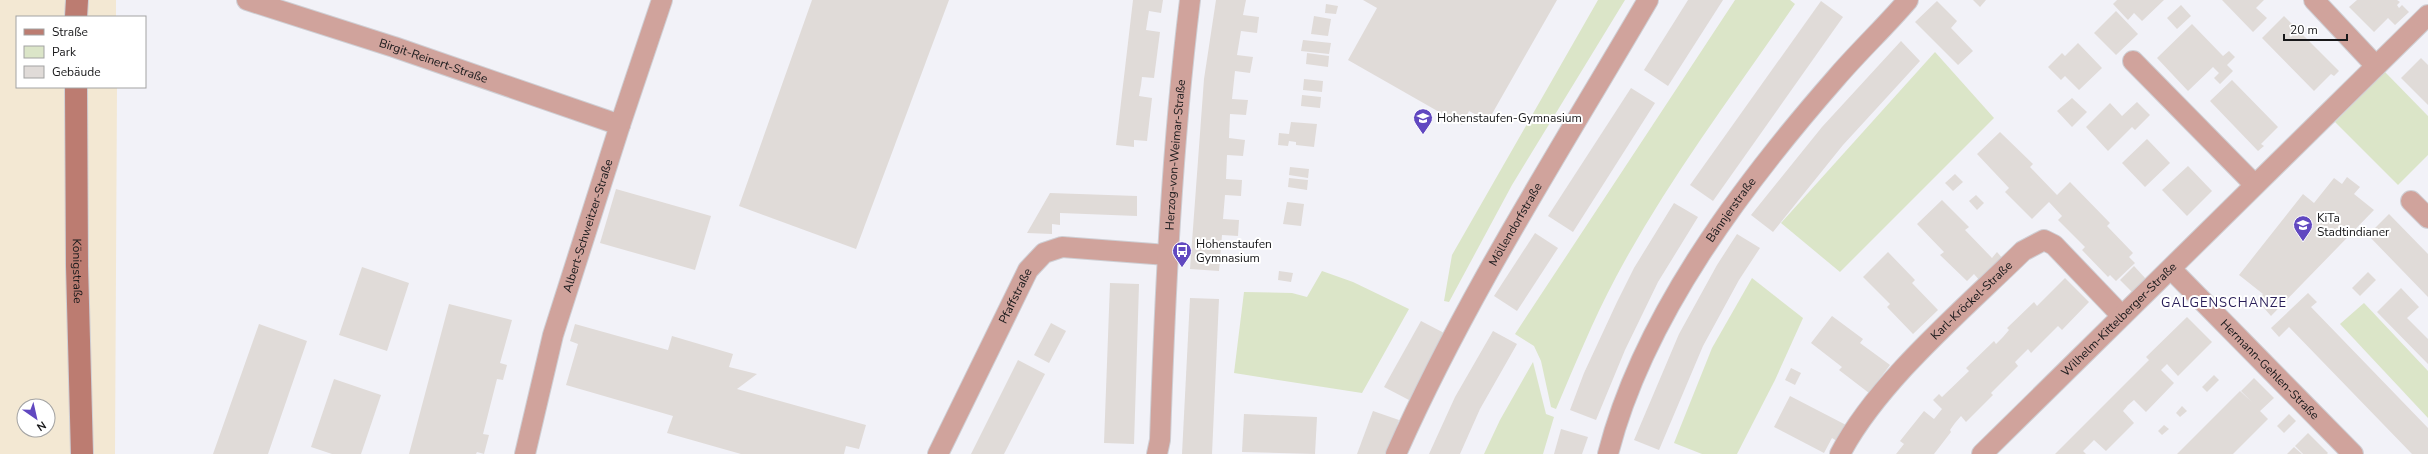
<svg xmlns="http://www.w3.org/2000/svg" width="2428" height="454" viewBox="0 0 2428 454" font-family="'Nunito Sans',sans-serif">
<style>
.commercial{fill:#f3e8d3;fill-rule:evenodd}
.green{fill:#dbe5c8}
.building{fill:#e0dbd8}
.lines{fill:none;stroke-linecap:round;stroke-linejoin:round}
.street-casing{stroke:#cfcfd4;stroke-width:22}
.secondary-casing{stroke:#cfcfd4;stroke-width:24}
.street{stroke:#d0a39c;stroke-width:20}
.secondary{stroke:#bc7c71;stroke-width:22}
.labels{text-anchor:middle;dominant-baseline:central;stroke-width:4;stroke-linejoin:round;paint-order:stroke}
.street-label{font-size:12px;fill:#18181a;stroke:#fff}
.poi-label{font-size:12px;fill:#18181a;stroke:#fff;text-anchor:start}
.neighbourhood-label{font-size:13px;letter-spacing:1px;fill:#291e58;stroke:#fff}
</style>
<rect width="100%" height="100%" fill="#f2f2f8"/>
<path class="commercial" d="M0,0H116V17H17V87H117L115,454H0ZM24,406H48V430H24Z"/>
<g class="green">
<path d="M1598,0H1625L1512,185L1449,302L1444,301L1452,255Z"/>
<path d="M1735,0H1790L1795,4C1734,93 1667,181 1616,277C1593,320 1575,365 1556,409L1551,407L1541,361L1534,346L1515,334Z"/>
<path d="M1935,52L1994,118L1840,272L1781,223Z"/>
<path d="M2385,72L2428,116V155L2398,185L2335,122Z"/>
<path d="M1322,271L1353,282L1409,309L1362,393L1234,373L1244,292L1292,293L1307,297Z"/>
<path d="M1752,278L1803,318L1775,380L1737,454H1702L1674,443L1712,348Z"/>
<path d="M2364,303L2428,371V418L2340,324Z"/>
<path d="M1533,362L1546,414L1554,417L1543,454H1484L1500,420Z"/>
</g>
<g class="building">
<path d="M812,0H949L856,249L739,206Z"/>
<path d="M1133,0H1163L1161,13L1149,11L1146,30L1160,32L1154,78L1142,77L1141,85L1139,96L1152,98L1147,141L1134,140V147L1116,145Z"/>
<path d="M1216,0H1246L1243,15L1259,17L1257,33L1241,31L1237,55L1253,57L1250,73L1235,71L1232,99L1248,100L1246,115L1230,114L1229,138L1245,140L1243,156L1227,155L1226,179L1242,180L1241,196L1225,195L1223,219L1239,220L1238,236L1222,235L1219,271L1190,269L1204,79Z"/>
<path d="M1363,0H1557L1488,121L1469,111L1462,125L1348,60L1377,8Z"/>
<path d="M1688,0H1723L1668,86L1644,70Z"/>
<path d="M1973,0H1986L1980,7Z"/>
<path d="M2117,0H2164L2142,21L2134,13L2128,20L2113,4Z"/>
<path d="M2222,0H2264L2256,8L2267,18L2253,32Z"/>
<path d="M2357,0H2397L2400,2L2397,5L2399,8L2402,5L2409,12L2395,25L2388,18L2374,32L2349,7Z"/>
<path d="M1821,1L1843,17L1713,201L1690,185Z"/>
<path d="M1937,1L1957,21L1951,28L1973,51L1958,65L1915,22Z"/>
<path d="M1326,4L1338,6L1336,14L1325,13Z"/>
<path d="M2181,5L2191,16L2177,29L2167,18Z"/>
<path d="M2116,11L2138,34L2116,55L2094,33Z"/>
<path d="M1314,16L1331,19L1328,36L1311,34Z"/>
<path d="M2284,16L2339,71L2334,76L2331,74L2314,91L2262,38Z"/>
<path d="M2192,24L2223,56L2229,51L2235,57L2227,65L2233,71L2220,84L2214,78L2219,73L2213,67L2188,91L2157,58Z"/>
<path d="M1303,40L1331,43L1329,54L1301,51Z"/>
<path d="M1901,41L1920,61L1843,145L1773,232L1751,215L1822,127Z"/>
<path d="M2078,43L2102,68L2079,90L2065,76L2061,80L2048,67L2062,53L2065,56Z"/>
<path d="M1307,53L1329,56L1328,67L1306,64Z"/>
<path d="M2421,58L2428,65V105L2401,78Z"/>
<path d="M1304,79L1323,81L1322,92L1303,90Z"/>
<path d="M2232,80L2278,127L2261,144L2264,146L2258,151L2210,101Z"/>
<path d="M1631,88L1655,103L1573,232L1548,216Z"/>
<path d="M1302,95L1321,97L1320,108L1301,106Z"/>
<path d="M2072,98L2087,112L2072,127L2057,111Z"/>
<path d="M2137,102L2150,115L2135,130L2132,127L2108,151L2086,127L2110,103L2122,116Z"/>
<path d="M1291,122L1317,124L1314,147L1296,145V142L1289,141L1288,146L1278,145L1279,133L1289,134Z"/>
<path d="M2000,132L2033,164L2030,167L2057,195L2070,182L2110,223L2107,226L2133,253L2129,257L2135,263L2116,281L2110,275L2108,277L2082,250L2085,247L2058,220L2062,216L2049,202L2032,219L2005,192L2009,188L1977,154Z"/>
<path d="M2147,139L2170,163L2145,187L2122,163Z"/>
<path d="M2188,166L2212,191L2187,216L2162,190Z"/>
<path d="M1290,167L1309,169L1308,178L1289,175Z"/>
<path d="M1955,174L1963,182L1953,191L1945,183Z"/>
<path d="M2347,177L2360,187L2354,194L2374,210L2271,316L2257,300L2263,294L2239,275L2303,194L2314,203L2334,178L2342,184Z"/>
<path d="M1289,178L1308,180L1307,190L1288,187Z"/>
<path d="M616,189L711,216L695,270L600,243Z"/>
<path d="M1050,193L1137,196V216L1060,213V225L1052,224V234L1027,233Z"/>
<path d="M1976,195L1984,203L1977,210L1969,201Z"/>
<path d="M1942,200L1969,227L1965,230L1992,258L1997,252L2003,259L1980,281L1974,274L1967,281L1940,255L1944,252L1917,224Z"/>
<path d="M1287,202L1304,204L1301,226L1283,224Z"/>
<path d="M1674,203L1698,217L1658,282L1625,350L1596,420L1570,410L1584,373L1617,302L1634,268Z"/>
<path d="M2389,214L2428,254V297L2368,235Z"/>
<path d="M1535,233L1558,248L1517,311L1494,296Z"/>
<path d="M1737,234L1760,248L1739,280L1703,346L1659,450L1634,440L1679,334L1717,265Z"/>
<path d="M1888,252L1915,280L1912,283L1938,310L1913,334L1887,307L1890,304L1863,277Z"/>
<path d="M2134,266L2146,279L2132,292L2120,280Z"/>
<path d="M362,267L409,283L387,351L339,335Z"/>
<path d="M1279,271L1293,273L1291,282L1278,280Z"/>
<path d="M2368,272L2376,280L2360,296L2352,288Z"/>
<path d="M2065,278L2089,302L2062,330L2058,326L2031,353L2028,349L2015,362L2018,366L1991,393L1993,395L1966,422L1961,416L1955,423L1950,430L1951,432L1934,454H1896L1904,444L1900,441L1924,411L1934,419L1942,409L1933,400L1939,394L1942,397L1969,371L1966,368L1994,341L1996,344L2003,337L2009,330L2007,328L2034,302L2037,306Z"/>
<path d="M1110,283L1139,284L1134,444L1104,443Z"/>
<path d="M2401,288L2419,307L2407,318L2428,339V364L2377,312Z"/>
<path d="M2308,293L2317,302L2311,307L2428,428V454H2412L2289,327L2279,337L2271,328Z"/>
<path d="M1190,298L1219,299L1212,454H1182Z"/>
<path d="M449,304L512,320L500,363L507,365L503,380L497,379L483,434L489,435L484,454L477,452L476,454H409Z"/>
<path d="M1832,316L1863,339L1860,343L1890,365L1869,393L1839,370L1842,367L1811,343Z"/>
<path d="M2187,317L2212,342L2178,376L2167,364L2161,370L2174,383L2146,412L2134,400L2128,405L2123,411L2134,423L2106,451L2094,440L2083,451L2086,454H2055L2149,360L2146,357Z"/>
<path d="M1421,321L1446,334L1409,400L1384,387Z"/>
<path d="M1051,323L1066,331L1049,363L1034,355Z"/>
<path d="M259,324L307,341L268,454H213Z"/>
<path d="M575,324L668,350L672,336L733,354L729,367L757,374L737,389L866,425L859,449L846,446L844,454H741L667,433L673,416L566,385L578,344L570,341Z"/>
<path d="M1493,331L1517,344L1480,409L1460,454H1429L1455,397Z"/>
<path d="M1018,360L1045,374L1004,454H971Z"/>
<path d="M1791,368L1801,373L1795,385L1785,380Z"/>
<path d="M2214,375L2219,380L2207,392L2202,387Z"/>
<path d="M2254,378L2274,398L2260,411L2268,419L2233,454H2177L2240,391L2252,402L2241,391Z"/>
<path d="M334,379L381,395L361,454H332L311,447Z"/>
<path d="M1790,396L1848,426L1840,443L1832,438L1824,453L1774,427Z"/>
<path d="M2182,406L2187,411L2180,417L2176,413Z"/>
<path d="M1373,411L1399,420L1387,454H1357Z"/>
<path d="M1244,414L1317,417L1315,454L1242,452Z"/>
<path d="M2289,414L2296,421L2284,433L2277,426Z"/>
<path d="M2164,425L2169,429L2162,435L2158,431Z"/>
<path d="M1561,429L1588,437L1582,454H1554Z"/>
<path d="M2308,433L2328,453L2327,454H2303L2295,446Z"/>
<path d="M2294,447L2302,454H2287Z"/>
</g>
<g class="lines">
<defs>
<g id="street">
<path id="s1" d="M247,0L394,47L620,125"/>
<path d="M2314,0L2376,66"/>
<path d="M2133,61L2254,184"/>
<path d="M2411,201L2428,218"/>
<path id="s2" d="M2171,269L2353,454"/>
<path id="s3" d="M525,454L553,335L620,125L662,0"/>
<path id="s4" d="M938,454L1028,270L1044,253L1062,247L1167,255"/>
<path id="s5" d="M1157,454L1160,440C1165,292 1172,146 1190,0"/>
<path id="s6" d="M1396,454C1466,296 1561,149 1648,0"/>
<path id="s7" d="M1608,454C1643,316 1744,183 1836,78C1859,51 1885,27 1908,0"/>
<path id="s8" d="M1840,454C1878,381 1964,309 2023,251L2044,240L2054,245L2121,315"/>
<path id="s9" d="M1982,454L2428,15"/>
</g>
<g id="secondary">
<path d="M76,17L77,0"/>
<path id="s10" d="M76,87L77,266L82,454"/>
</g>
</defs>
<use href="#street" class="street-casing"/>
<use href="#secondary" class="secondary-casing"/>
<use href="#street" class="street"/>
<use href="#secondary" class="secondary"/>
</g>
<defs>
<symbol id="school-pin" viewBox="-11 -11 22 30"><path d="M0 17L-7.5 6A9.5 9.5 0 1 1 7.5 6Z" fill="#6148c0" stroke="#fff"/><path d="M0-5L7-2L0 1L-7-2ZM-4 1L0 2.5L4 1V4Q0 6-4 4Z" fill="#fff"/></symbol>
<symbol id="bus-pin" viewBox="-11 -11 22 30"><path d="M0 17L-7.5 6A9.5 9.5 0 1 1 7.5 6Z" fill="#6148c0" stroke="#fff"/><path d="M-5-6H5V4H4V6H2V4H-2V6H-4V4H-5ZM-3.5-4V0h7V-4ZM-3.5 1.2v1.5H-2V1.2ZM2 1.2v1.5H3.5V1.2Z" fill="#fff"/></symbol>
</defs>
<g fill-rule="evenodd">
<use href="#school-pin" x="1412" y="107" width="22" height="30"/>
<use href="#school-pin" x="2292" y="214" width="22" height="30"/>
<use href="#bus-pin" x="1171" y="240" width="22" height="30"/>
</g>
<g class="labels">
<g class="street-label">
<text stroke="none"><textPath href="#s1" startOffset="196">Birgit-Reinert-Straße</textPath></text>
<text stroke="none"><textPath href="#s5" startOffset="300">Herzog-von-Weimar-Straße</textPath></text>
<text stroke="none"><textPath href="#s7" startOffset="275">Bännjerstraße</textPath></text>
<text stroke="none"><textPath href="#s3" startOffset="237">Albert-Schweitzer-Straße</textPath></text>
<text stroke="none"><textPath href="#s6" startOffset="259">Möllendorfstraße</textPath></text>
<text stroke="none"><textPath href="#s10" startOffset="184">Königstraße</textPath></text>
<text stroke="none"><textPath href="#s4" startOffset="176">Pfaffstraße</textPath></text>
<text stroke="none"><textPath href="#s8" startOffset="203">Karl-Kröckel-Straße</textPath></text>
<text stroke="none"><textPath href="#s9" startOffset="192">Wilhelm-Kittelberger-Straße</textPath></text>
<text stroke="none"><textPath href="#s2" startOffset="141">Hermann-Gehlen-Straße</textPath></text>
</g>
<g class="poi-label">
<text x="1437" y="118">Hohenstaufen-Gymnasium</text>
<text x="2317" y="218">KiTa<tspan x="2317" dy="14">Stadtindianer</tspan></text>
<text x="1196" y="244">Hohenstaufen<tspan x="1196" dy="14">Gymnasium</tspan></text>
</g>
<g class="neighbourhood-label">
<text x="2224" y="303">GALGENSCHANZE</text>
</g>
</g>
<rect x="16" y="16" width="130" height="72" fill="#ffffff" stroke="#a3a3a3"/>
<rect x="24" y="29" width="20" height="6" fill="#bc7c71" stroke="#a3a3a3"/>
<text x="52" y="36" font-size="12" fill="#18181a">Straße</text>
<rect x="24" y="46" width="20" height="12" fill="#dbe5c8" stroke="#a3a3a3"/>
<text x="52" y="56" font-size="12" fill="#18181a">Park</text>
<rect x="24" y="66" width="20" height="12" fill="#e0dbd8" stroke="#a3a3a3"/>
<text x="52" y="76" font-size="12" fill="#18181a">Gebäude</text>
<g transform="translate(36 418) rotate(146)"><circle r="19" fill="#ffffff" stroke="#a3a3a3"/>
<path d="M0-3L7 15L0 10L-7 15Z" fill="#6148c0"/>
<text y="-6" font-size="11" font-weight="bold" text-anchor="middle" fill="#18181a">N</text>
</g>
<path d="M2284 34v6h63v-6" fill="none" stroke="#18181a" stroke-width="2"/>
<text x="2290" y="34" font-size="12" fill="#18181a" stroke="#ffffff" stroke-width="3" paint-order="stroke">20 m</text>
</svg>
